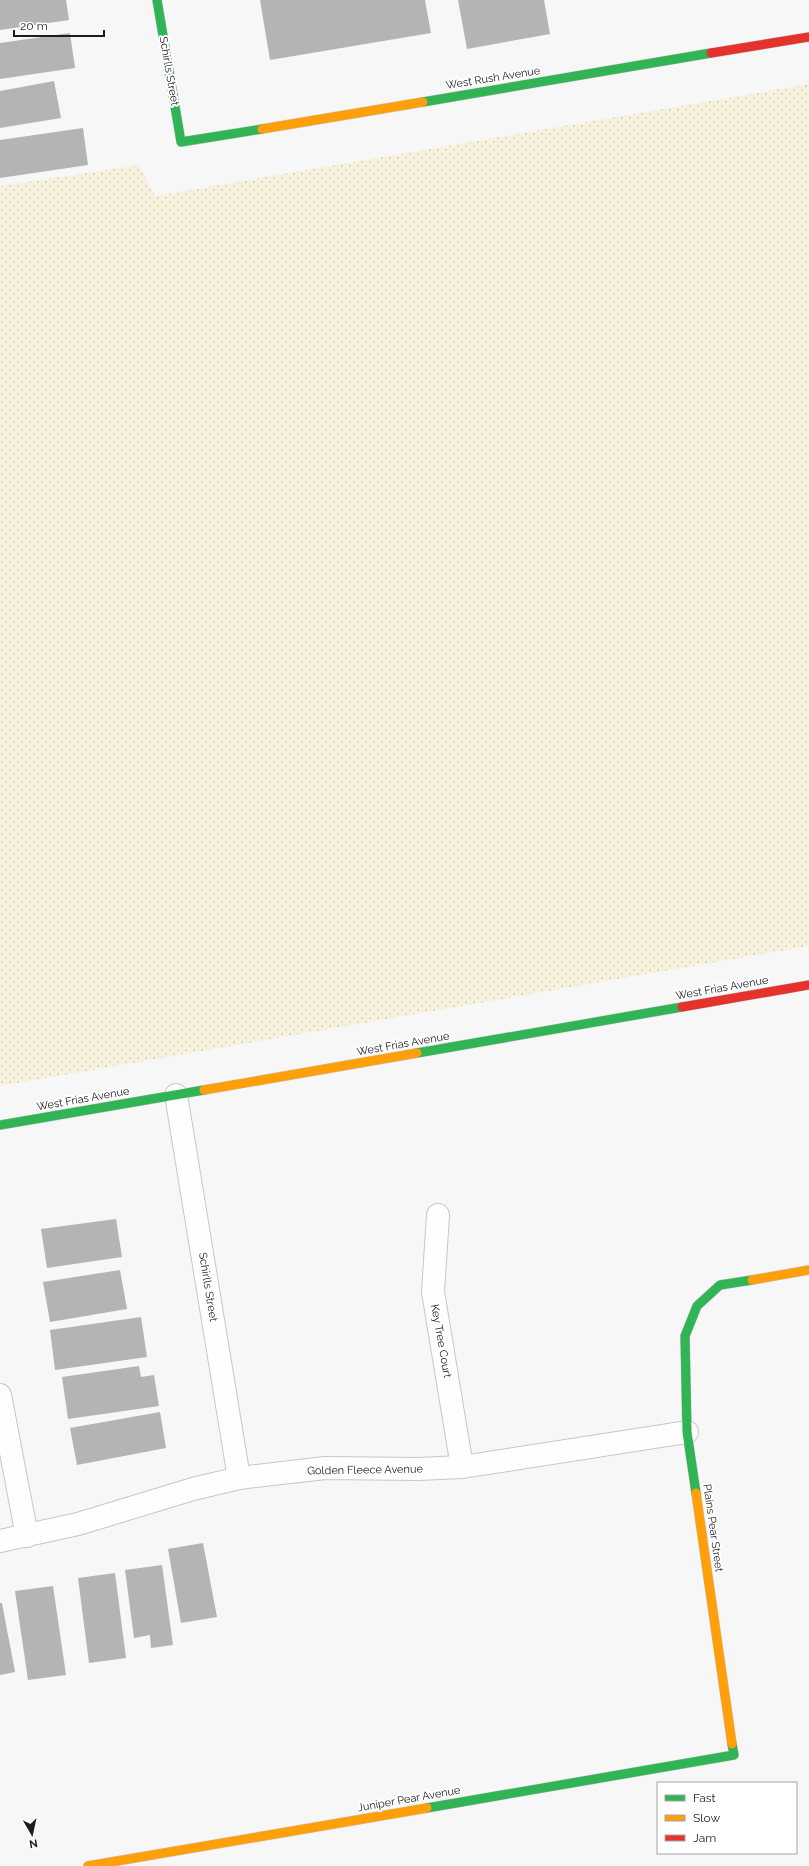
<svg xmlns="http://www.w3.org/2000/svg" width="809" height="1866" viewBox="0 0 809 1866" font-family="Raleway,sans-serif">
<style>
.sand{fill:url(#sand-dots)}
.building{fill:#b4b4b4}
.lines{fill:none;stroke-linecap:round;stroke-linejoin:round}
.street-casing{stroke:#c7c7c8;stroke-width:24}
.fast-casing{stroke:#c7c7c8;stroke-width:10}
.slow-casing{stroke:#c7c7c8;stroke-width:10}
.jam-casing{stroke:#c7c7c8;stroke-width:10}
.street{stroke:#fefefe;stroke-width:22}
.fast{stroke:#30b455;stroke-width:9}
.slow{stroke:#ff9f0a;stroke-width:9}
.jam{stroke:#e5322d;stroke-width:9}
.labels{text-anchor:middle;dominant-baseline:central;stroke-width:4;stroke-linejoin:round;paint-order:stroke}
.street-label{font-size:11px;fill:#1d1d1e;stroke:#fff}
</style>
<defs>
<pattern id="sand-dots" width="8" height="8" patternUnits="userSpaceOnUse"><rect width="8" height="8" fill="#f7f2de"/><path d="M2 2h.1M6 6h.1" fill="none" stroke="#d3cfbe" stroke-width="1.8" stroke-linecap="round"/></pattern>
</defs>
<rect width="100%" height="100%" fill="#f7f7f8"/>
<path class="sand" d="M809,84V946L0,1086V186L139,165L155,196Z"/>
<g class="building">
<path d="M0,0H66L69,20L0,30Z"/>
<path d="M260,0H425L431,33L270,60Z"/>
<path d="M458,0H544L550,34L467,49Z"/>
<path d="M70,33L75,68L0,79V43Z"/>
<path d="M54,81L61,118L0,128V91Z"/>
<path d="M83,128L88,165L0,178V140Z"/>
<path d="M116,1219L122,1257L47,1268L41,1229Z"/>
<path d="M120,1270L127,1309L50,1322L43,1282Z"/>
<path d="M141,1317L147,1357L55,1370L50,1330Z"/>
<path d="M139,1366L141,1377L154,1375L159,1406L68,1419L62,1377Z"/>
<path d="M160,1412L166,1448L77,1465L70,1428Z"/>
<path d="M203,1543L217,1617L181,1623L168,1549Z"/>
<path d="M162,1565L173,1645L151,1648L150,1635L134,1638L125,1570Z"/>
<path d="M115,1573L126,1658L89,1663L78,1578Z"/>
<path d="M53,1586L66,1675L28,1680L15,1591Z"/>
<path d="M0,1603H2L15,1672L0,1675Z"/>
</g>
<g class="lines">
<defs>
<g id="street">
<path d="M176,1095L239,1478"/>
<path d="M438,1215L433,1292L462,1467"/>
<path d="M0,1395L27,1536"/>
<path d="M0,1541L78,1524L193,1489L239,1478L325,1468L418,1469L462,1467L687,1432"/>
</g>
<g id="fast">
<path d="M157,0L181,142L262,129"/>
<path d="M423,102L711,53"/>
<path d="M417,1053L682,1007"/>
<path d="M0,1125L204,1090"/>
<path d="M696,1493L687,1432L685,1336L697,1306L720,1285L752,1280"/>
<path d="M427,1808L734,1755L732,1744"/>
</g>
<g id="slow">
<path d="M262,129L423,102"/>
<path d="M204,1090L417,1053"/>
<path d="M752,1280L809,1270"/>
<path d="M696,1493L732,1744"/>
<path d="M88,1866L427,1808"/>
</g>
<g id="jam">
<path d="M711,53L809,37"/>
<path d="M682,1007L809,985"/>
</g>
</defs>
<use href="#street" class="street-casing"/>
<use href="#fast" class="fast-casing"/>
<use href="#slow" class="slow-casing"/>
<use href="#jam" class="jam-casing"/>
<use href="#street" class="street"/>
<use href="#fast" class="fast"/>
<use href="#slow" class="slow"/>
<use href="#jam" class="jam"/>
</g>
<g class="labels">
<g class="street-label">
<text transform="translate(169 71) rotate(80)">Schirlls Street</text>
<text transform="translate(493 78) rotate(-9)">West Rush Avenue</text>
<text transform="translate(722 988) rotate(-10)">West Frias Avenue</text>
<text transform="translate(403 1044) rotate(-10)">West Frias Avenue</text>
<text transform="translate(83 1099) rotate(-10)">West Frias Avenue</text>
<text transform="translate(208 1287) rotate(81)">Schirlls Street</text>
<text transform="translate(441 1341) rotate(80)">Key Tree Court</text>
<text transform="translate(365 1470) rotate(-1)">Golden Fleece Avenue</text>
<text transform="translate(713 1528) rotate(82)">Plains Pear Street</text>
<text transform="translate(409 1799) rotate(-10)">Juniper Pear Avenue</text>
</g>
</g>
<rect x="657" y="1782" width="140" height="72" fill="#ffffff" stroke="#a5a5a5"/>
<rect x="665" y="1795" width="20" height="6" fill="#30b455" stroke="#a5a5a5"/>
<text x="693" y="1802" font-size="12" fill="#1d1d1e">Fast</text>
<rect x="665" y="1815" width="20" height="6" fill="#ff9f0a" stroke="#a5a5a5"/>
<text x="693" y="1822" font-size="12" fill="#1d1d1e">Slow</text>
<rect x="665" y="1835" width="20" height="6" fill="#e5322d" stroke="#a5a5a5"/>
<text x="693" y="1842" font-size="12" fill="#1d1d1e">Jam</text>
<g transform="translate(32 1834) rotate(171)" stroke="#ffffff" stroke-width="3" paint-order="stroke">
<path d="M0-3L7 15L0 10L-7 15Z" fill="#1d1d1e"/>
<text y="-6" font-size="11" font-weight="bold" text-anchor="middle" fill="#1d1d1e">N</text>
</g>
<path d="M14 30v6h90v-6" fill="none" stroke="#1d1d1e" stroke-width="2"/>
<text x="20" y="30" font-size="12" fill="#1d1d1e" stroke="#ffffff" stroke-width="3" paint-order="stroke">20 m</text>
</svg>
